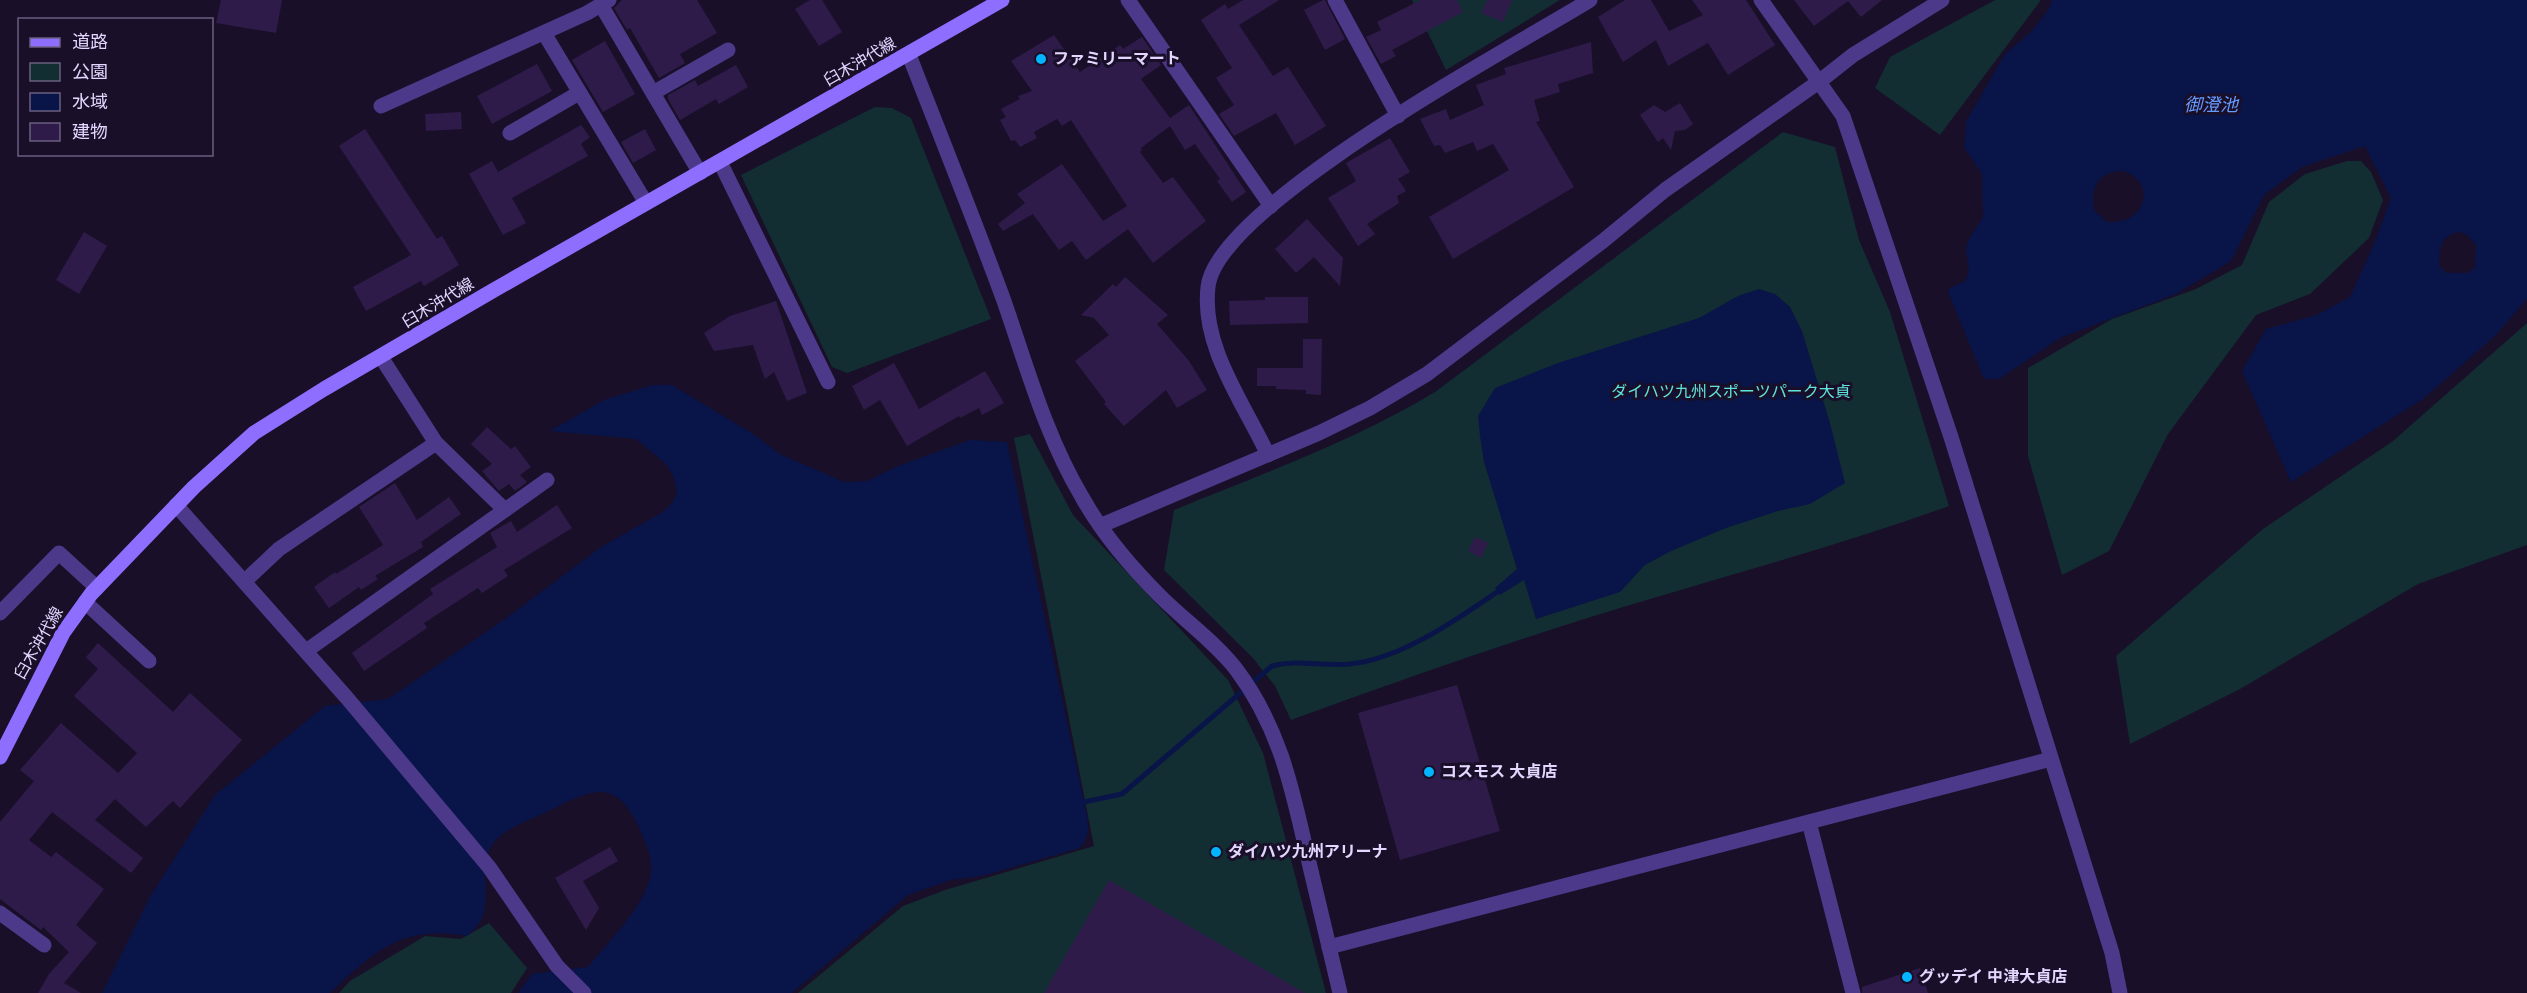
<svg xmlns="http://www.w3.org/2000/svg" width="2527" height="993" viewBox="0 0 2527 993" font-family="'Nunito Sans','Noto Sans JP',sans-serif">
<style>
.green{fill:#122e33}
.water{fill:#091448;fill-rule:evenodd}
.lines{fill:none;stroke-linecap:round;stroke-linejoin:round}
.stream{stroke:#091448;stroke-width:5}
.building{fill:#2e1b4a}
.minor{stroke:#4c3989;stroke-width:15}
.tertiary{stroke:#4c3989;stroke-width:15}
.secondary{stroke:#8e6eff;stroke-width:15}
.poi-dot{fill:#03b5ff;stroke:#190f29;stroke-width:2}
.labels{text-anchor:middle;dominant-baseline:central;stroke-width:6;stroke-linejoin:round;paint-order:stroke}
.poi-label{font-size:16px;font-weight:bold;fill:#e3d7ff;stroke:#190f29;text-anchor:start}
.street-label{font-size:16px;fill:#e3d7ff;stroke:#190f29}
.park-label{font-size:16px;fill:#5fe3dc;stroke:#190f29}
.water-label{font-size:18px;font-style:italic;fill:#659aff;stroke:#190f29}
</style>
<rect width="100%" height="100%" fill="#190f29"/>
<g class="green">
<path d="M1412,0H1560L1446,70Z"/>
<path d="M1995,0H2041L1940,135L1875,88L1890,57Z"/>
<path d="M875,107L892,108L911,118L991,319L847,373L832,367L741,175Z"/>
<path d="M1783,132L1835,147L1859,240L1890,312L1949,506C1847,543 1743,571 1640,602C1523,637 1406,678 1291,720L1275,686L1253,658L1164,570L1174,510C1262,474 1354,441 1435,392Z"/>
<path d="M2347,161H2361L2371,172L2383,200L2369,238L2310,294L2256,315L2168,434L2109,551L2062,575L2028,456V368L2112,319L2196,289L2242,265L2269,202L2305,174Z"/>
<path d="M2527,323V545L2418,584L2240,689L2130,744L2116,656L2263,529L2393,441Z"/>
<path d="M1030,434L1073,515L1228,680L1263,753L1326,993H798L903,906L945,890L1094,846L1014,438Z"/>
<path d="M489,923L527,968L511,993H339L350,981L425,936L461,939Z"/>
</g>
<g class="water">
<path d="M2052,0H2527V299L2495,336L2423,399L2291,482L2242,371L2266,329L2317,315L2350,297L2374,244L2391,198L2365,146L2302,167L2264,195L2231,261L2176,294L2060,338L1999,379H1984L1948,292L1950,288L1965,281L1969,271L1966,249L1969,239L1983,217L1982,174L1964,147L1966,122L2005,54L2031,32L2049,9ZM2121,171C2156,177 2150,225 2107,222L2094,210C2090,189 2098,172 2121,171ZM2460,232L2467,235L2476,245L2475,267L2468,273H2446L2440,267C2438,250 2440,235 2460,232Z"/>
<path d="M1759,289L1775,294L1790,307L1802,331L1830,423L1845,483L1810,504L1778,511L1726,528L1671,551L1645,565L1620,592L1536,619L1524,580L1500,595L1495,588L1517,569L1484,462L1480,436L1478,416L1495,388L1558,363L1699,318L1738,296Z"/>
<path d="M653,385H672L753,434L780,454L844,482L867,481L898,466L970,440L1007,442L1086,811C1089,826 1090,836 1080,848L982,876L951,880L908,895L792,993H518L532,974L588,967C608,942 642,909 650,878C654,860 647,846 640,830C616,776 592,789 549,811C534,818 517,824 504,833C471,856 495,893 480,922C477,927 471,932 467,936C403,924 374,951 330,993H102L151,895L215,795L325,706L388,699L505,619L601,547L663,512L672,503L677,493L674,478L666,464L636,439L550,431L604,400Z"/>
</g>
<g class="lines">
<path class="stream" d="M1084,802L1122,794L1272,666C1298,659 1323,667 1350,664C1401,659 1456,620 1497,592"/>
</g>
<g class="building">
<path d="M221,0H282L276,33L216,23Z"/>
<path d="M622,0H697L717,33L680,54L685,63L659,78L630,28L627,30L614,8Z"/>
<path d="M810,0H822L842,32L819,46L795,9Z"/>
<path d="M1243,0H1279L1239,25L1273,76L1288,67L1326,126L1295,145L1276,113L1234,136L1219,114L1234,105L1216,78L1232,68L1201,20L1225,4L1228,9Z"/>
<path d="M1323,0H1325L1345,39L1325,50L1304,10Z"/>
<path d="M1421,0H1457L1463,12L1392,50L1396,56L1381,64L1366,37L1381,30L1377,22Z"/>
<path d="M1487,0H1512L1503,22L1481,13Z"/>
<path d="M1625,0H1651L1669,31L1703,15L1692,0H1746L1775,45L1728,75L1708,43L1668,66L1656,40L1623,62L1598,17Z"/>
<path d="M1794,0H1882L1861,17L1848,1L1814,26Z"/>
<path d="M1054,35L1080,72L1120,45L1123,49L1142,37L1161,65L1141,79L1170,118L1189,105L1246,192L1232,202L1217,181L1220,179L1195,144L1185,150L1170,126L1141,148L1142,150L1140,152L1163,183L1173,177L1206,221L1153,263L1128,229L1086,260L1072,241L1059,250L1033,214L1003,231L998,224L1025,203L1017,194L1062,164L1103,221L1127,206L1071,120L1062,126L1057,119L1034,132L1037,138L1020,147L1015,140L1011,141L1000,120L1006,117L1001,109L1020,99L1018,96L1032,91L1011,61Z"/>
<path d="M605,41L635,94L603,112L572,60Z"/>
<path d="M1591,42L1593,73L1558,84L1560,92L1534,100L1540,121L1536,122L1574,187L1453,259L1429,217L1509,170L1493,144L1477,151L1473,142L1445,153L1440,145L1434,146L1420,119L1446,109L1450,120L1484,105L1476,85L1506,74L1504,68Z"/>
<path d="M537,64L552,91L492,124L477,96Z"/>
<path d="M736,65L748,87L719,104L716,99L680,120L668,99V95L695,80L698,86Z"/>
<path d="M1680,103L1693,124L1685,130L1675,131L1671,150L1663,138L1658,142L1640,115L1654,105L1665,112Z"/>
<path d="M461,112L462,129L426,131L425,114Z"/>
<path d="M581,125L590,137L581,144L588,156L512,198L526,223L503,235L469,174L492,161L498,172Z"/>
<path d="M365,129L437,239L442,236L459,265L424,286L421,281L366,311L353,287L411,255L339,146Z"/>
<path d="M645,129L656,150L633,163L621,142Z"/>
<path d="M1390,138L1410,172L1398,179L1406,191L1397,196L1399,203L1367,224L1375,234L1358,246L1328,198L1356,181L1346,163Z"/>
<path d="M1307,219L1343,258L1340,286L1314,257L1296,273L1275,249Z"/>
<path d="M84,232L107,246L79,294L56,280Z"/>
<path d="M1125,277L1168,315L1157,324L1189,361L1207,390L1177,408L1166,390L1124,426L1104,404L1106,402L1075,361L1109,335L1094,318L1081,315L1113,284L1116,287Z"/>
<path d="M1265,297H1308V323L1230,325L1229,301L1265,300Z"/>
<path d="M776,301L807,393L787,401L774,372L765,379L753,345L714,351L704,333L730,316Z"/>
<path d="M1303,339H1322L1321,395L1306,394V390L1276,389V386H1257V368H1303Z"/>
<path d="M894,363L919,409L985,371L1004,403L982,415L979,408L960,418L959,416L907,446L880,400L864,410L852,386Z"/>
<path d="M487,427L511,449L515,446L531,467L520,475L527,482L515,491L509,484L499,491L482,471L492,464L471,444Z"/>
<path d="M395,483L417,520L449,497L461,514L421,542L423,547L375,576L378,579L361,590L359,587L329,608L314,587L335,572L336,574L383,545L359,507Z"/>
<path d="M557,505L572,528L504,570L508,576L482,593L478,588L424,623L427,628L364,671L352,653L433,594L430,589L497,547L490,533L511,521L517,532Z"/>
<path d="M1475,537L1488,543L1481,558L1468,551Z"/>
<path d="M98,643L173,712L190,693L242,740L180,808L173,801L146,827L115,799L95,820L143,858L131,873L52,812L29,840L51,857L56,852L104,889L76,925L97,943L64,983L81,993H38L49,974L69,952L43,927L41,930L0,899V822L34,781L20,770L61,723L118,773L137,753L74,696L98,669L86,657Z"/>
<path d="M1457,685L1500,831L1400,860L1358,713Z"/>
<path d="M610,847L618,861L583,881L599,908L586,930L555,878Z"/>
<path d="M1109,880L1305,993H1044Z"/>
<path d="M1920,968L1928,993H1862V987Z"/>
</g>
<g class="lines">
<g class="minor">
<path d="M1128,0L1271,206"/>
<path d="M1335,0L1398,116"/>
<path d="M1761,0L1843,116L1951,437L2112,953L2120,993"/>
<path d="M601,5L700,173"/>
<path d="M544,33L646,203"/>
<path d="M653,93L728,50"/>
<path d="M381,106L587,13L609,0"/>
<path d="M510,133L579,93"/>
<path d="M720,162L828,382"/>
<path d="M381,357L436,443L505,510L547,480"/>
<path d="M245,581L279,549L436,443"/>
<path d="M85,602L149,661"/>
<path d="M0,613L59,553L97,588"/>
<path d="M306,651L505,510"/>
<path d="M1809,822L1853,993"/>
<path d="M0,913L44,945"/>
<path d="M1329,947L2051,759"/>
</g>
<g class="tertiary">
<path d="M909,55C941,137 974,219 1004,301C1027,367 1046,437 1082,497C1102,533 1131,567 1160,596C1185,621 1214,641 1236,669C1279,726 1292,787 1307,854C1318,901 1329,947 1340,993"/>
<path d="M1268,455C1244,403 1201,347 1208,287C1216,206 1517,45 1590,0"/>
<path d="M176,505L347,698L489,867L557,966L584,993"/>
<path d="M1102,525L1319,433L1370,408L1427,374L1603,241L1665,190L1820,81L1853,55L1942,0"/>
</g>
<path class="secondary" d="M0,757L63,633L91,594L194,487L254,433L324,389L494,290L1002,0"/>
</g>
<g class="poi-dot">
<circle cx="1041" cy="59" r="6"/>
<circle cx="1429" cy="772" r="6"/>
<circle cx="1216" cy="852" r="6"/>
<circle cx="1907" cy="977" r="6"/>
</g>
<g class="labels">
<g class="poi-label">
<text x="1053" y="59">ファミリーマート</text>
<text x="1441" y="772">コスモス 大貞店</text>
<text x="1228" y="852">ダイハツ九州アリーナ</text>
<text x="1919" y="977">グッデイ 中津大貞店</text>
</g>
<g class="street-label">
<text transform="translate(860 62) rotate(-30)">臼木沖代線</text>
<text transform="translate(438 303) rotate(-31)">臼木沖代線</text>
<text transform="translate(39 643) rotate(-60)">臼木沖代線</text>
</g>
<g class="park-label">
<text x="1731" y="392">ダイハツ九州スポーツパーク大貞</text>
</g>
<g class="water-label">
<text x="2211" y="105">御澄池</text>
</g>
</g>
<rect x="18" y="18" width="195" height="138" fill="#190f29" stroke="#6a5f7f" stroke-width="1.5"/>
<rect x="30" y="38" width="30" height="9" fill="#8e6eff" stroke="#6a5f7f" stroke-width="1.5"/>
<text x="72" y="48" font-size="18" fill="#e3d7ff">道路</text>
<rect x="30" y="63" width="30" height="18" fill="#122e33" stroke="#6a5f7f" stroke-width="1.5"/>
<text x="72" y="78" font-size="18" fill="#e3d7ff">公園</text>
<rect x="30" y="93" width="30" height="18" fill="#091448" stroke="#6a5f7f" stroke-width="1.5"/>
<text x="72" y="108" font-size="18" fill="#e3d7ff">水域</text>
<rect x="30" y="123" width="30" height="18" fill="#2e1b4a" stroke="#6a5f7f" stroke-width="1.5"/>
<text x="72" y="138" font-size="18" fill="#e3d7ff">建物</text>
</svg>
